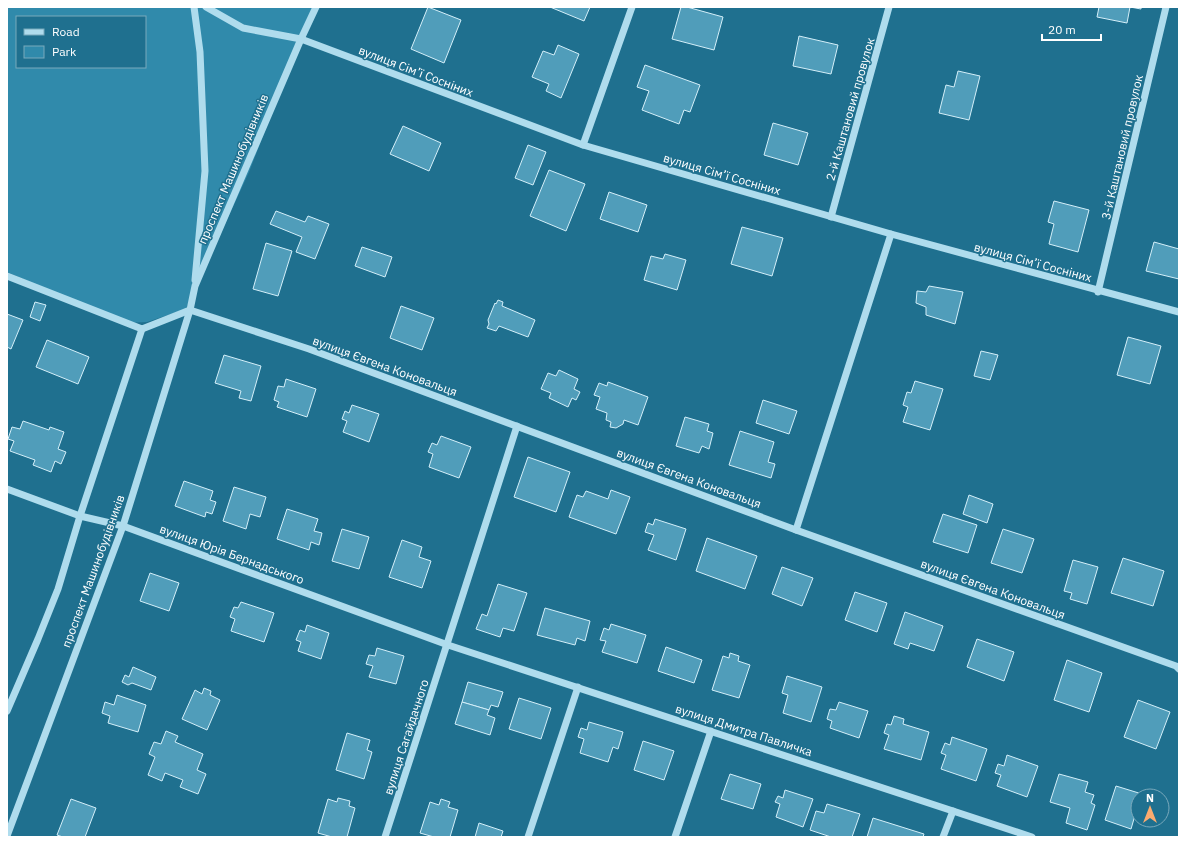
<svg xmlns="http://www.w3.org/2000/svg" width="1186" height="844" viewBox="0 0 1186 844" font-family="'IBM Plex Sans',sans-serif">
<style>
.green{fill:#308aab;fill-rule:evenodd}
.building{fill:#509dba;stroke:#d4eff9}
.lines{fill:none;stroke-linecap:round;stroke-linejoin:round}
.minor{stroke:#afdced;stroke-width:7}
.labels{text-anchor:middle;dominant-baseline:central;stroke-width:3;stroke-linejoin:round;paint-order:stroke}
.street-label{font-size:12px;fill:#fff;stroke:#1f708f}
</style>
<rect width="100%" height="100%" fill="#1f708f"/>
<path class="green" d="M7,7H315L301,39L249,172L186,309L147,322L125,323L7,272ZM17,17H145V67H17Z"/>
<g class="building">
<path d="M428,7L461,20L444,63L411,49Z"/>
<path d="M550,7H590L584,21Z"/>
<path d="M681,7H687L723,17L714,50L672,39Z"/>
<path d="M1099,7H1141V9L1130,7L1127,23L1097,17Z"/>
<path d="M799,36L838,45L831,74L793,66Z"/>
<path d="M558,45L579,54L561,98L546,91L549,84L532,77L543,51L554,55Z"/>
<path d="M645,65L700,85L690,112L684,110L679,124L642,110L649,91L637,87Z"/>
<path d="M958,71L980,76L969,120L939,113L946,85L954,87Z"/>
<path d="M773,123L808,133L798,165L764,155Z"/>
<path d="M403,126L441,143L429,171L390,154Z"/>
<path d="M528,145L546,152L533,185L515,178Z"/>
<path d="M549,170L585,184L566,231L530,216Z"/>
<path d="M609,192L647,205L638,232L600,219Z"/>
<path d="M1054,201L1089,210L1078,252L1049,244L1054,224L1048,222Z"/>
<path d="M276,211L305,222L308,216L329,224L315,259L296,252L302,237L270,224Z"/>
<path d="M742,227L783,238L772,276L731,264Z"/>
<path d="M1154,242L1179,249V279L1146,271Z"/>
<path d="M266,243L292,251L278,296L253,289Z"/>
<path d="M362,247L392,257L385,277L355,266Z"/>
<path d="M665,254L686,260L677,290L644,280L651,256L663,259Z"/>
<path d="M929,286L963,292L955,324L926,315V307L916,303L917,291L926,292Z"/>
<path d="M498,300L503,302L502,306L535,320L528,337L499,326L496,331L487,328L489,324L488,320L495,303L496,304Z"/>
<path d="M35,302L46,305L40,321L30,317Z"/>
<path d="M401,306L434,318L422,350L390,338Z"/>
<path d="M7,314L23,320L11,349L7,347Z"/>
<path d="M1128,337L1161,346L1150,384L1117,375Z"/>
<path d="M47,340L89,357L78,384L36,367Z"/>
<path d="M981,351L998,355L990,380L974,376Z"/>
<path d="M224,355L261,366L251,401L239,398L241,391L215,383Z"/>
<path d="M559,370L578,379L574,389L580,392L576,400L572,398L568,407L549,398L551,393L541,389L548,373L556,376Z"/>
<path d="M286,379L316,389L307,417L277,407L279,402L274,400L278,386L284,387Z"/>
<path d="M915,381L943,389L930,430L903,422L908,407L903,405L907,392L911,393Z"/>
<path d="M608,382L648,397L638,425L624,420L623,424L616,428L610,427L611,422L606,420L607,413L596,409L600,397L594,395L599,383L607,386Z"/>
<path d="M763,400L797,411L789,434L756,423Z"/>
<path d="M352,405L379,414L369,442L343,432L347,421L342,419L345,411L349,413Z"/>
<path d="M685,417L709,424L707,431L713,433L709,449L702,446L699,453L676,446Z"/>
<path d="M23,421L49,430L50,427L64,432L58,449L66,452L61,464L55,461L51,472L33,465L35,460L10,451L14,441L8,439L12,427L20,429Z"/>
<path d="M740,431L774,442L768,462L775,464L771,478L729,465Z"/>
<path d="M441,436L471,447L459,478L429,467L433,454L428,452L432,443L437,445Z"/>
<path d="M528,457L570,472L556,512L514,497Z"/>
<path d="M184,481L213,491L210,500L216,502L212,514L206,512L205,517L175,506Z"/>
<path d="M234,487L266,497L260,517L250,514L246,529L223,521Z"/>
<path d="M611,490L630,497L616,534L569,517L577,495L583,497L586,491L608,499Z"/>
<path d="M969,495L993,504L987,523L963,514Z"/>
<path d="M287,509L318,519L314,531L322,533L319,545L311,542L309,550L277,539Z"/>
<path d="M943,514L977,525L968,553L933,542Z"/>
<path d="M655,519L686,529L676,560L648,550L654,535L645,532L648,523L653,525Z"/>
<path d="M342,529L369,537L359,569L332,561Z"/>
<path d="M1003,529L1034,539L1022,573L991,563Z"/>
<path d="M707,538L757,556L745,589L696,571Z"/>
<path d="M402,540L422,547L419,557L431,561L422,588L389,577Z"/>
<path d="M1123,558L1164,571L1153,606L1111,593Z"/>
<path d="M1073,560L1098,567L1087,604L1070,599L1072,593L1064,591Z"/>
<path d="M782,567L813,578L802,606L772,594Z"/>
<path d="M150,573L179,583L169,611L140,601Z"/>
<path d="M498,584L527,593L514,631L503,628L500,637L476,629L482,614L487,616Z"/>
<path d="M855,592L887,603L877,632L845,620Z"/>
<path d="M241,602L274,613L264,642L231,631L235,619L230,617L234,607L238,608Z"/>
<path d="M545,608L590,621L585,641L577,638L575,645L537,635Z"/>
<path d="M905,612L943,626L934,651L910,643L908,649L894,644Z"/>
<path d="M611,624L646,635L637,663L602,652L606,641L600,640L604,628L609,630Z"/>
<path d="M307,625L329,633L321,659L298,651L301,642L296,640L300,630L305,632Z"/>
<path d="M977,639L1014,652L1004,681L967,667Z"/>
<path d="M666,647L702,660L694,683L658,671Z"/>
<path d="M377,648L404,656L396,684L369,677L373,666L366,664L369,655L375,656Z"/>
<path d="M730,653L739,656L738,661L750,665L739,698L712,690L723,656L729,658Z"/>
<path d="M1067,660L1102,673L1089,712L1054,700Z"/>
<path d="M133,667L156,677L151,690L132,683L128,685L122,682L125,675L129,677Z"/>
<path d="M787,676L822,687L811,722L783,713L788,695L782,693Z"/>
<path d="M468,682L503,692L498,707L491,705L489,710L462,702Z"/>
<path d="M204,688L211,691L210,695L220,700L207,730L182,719L195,690L202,694Z"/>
<path d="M117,695L146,705L138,732L108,723L110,716L102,713L105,702L114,705Z"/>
<path d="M519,698L551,708L541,739L509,729Z"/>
<path d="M1138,700L1170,712L1156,749L1124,737Z"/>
<path d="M462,702L489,710L487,715L495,718L490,735L455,724Z"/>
<path d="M839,702L868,711L859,738L830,728L832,721L827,719L830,709L836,710Z"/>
<path d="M894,716L904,719L903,724L929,732L921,760L884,749L889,735L884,733L887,724L891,725Z"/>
<path d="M589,722L623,732L618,749L613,747L608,762L580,753L584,739L578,737L581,728L587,730Z"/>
<path d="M166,731L178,736L175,742L203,754L197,770L206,774L198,794L180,787L183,780L165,773L162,781L148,775L155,757L149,754L154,742L161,744Z"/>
<path d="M347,733L370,740L367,750L372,752L364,779L336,770Z"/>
<path d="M952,737L987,749L976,781L941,769L946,755L941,753L945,743L950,745Z"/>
<path d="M643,741L674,751L664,780L634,770Z"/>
<path d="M1007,755L1038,766L1027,797L997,786L1001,775L995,773L998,764L1004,766Z"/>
<path d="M730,774L761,784L753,809L721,799Z"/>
<path d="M1059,774L1088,782L1085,792L1094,795L1091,803L1095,805L1087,830L1066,823L1070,808L1050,802Z"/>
<path d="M1116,786L1142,794L1141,796H1138V805L1131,829L1105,820Z"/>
<path d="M785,790L813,799L803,827L776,817L780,804L775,802L778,796L783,798Z"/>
<path d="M338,798L350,801L349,806L355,808L347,837H332L318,833L328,799L337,802Z"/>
<path d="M71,799L96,808L85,837H63L57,835Z"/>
<path d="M441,799L450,802L448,807L458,810L450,837H434L420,833L430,802L439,805Z"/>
<path d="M827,804L860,814L852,837H831L810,830L816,811L824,813Z"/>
<path d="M873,818L924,834L923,837H867Z"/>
<path d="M479,823L503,831L501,837H475Z"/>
</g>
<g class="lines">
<g class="minor">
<path d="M194,7L200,52L205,171L195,280"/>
<path d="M206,7L243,28L301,39L583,145L891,234L1179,312"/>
<path d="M583,145L632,7"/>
<path d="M831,217L889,7"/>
<path d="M7,276L142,329"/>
<path d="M1098,292L1166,7"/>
<path d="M190,310L309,349L796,530L1176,666L1179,669"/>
<path d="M7,489L80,516L123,526L448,645L1032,837"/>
<path d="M796,530L891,234"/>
<path d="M7,711L38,639L58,589L80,516L142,329L190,310"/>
<path d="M7,836L123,526L190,310L195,286L301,39L316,7"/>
<path d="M385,837L517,426"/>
<path d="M528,837L578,687"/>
<path d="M675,837L711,731"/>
<path d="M943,837L953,811"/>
</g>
</g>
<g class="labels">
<g class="street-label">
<text transform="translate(416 71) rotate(21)">вулиця Сім’ї Сосніних</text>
<text transform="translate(850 109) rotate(-74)">2-й Каштановий провулок</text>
<text transform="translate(1122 147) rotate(-77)">3-й Каштановий провулок</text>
<text transform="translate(233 169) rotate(-67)">проспект Машинобудівників</text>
<text transform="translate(722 174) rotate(16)">вулиця Сім’ї Сосніних</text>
<text transform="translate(1033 262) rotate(15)">вулиця Сім’ї Сосніних</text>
<text transform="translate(385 366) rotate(20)">вулиця Євгена Коновальця</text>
<text transform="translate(689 478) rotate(20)">вулиця Євгена Коновальця</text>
<text transform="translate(232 554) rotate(20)">вулиця Юрія Бернадського</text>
<text transform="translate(93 571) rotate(-70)">проспект Машинобудівників</text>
<text transform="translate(993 589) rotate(20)">вулиця Євгена Коновальця</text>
<text transform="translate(744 730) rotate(18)">вулиця Дмитра Павличка</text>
<text transform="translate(406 737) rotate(-72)">вулиця Сагайдачного</text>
</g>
</g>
<rect width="1186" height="844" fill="none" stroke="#ffffff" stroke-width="16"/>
<rect x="16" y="16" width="130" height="52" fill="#1f708f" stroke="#79a9bc"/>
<rect x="24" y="29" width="20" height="6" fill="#afdced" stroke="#79a9bc"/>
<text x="52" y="36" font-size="12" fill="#ffffff">Road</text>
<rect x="24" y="46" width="20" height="12" fill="#308aab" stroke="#79a9bc"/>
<text x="52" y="56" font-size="12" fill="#ffffff">Park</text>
<g transform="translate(1150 808)"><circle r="19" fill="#1f708f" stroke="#79a9bc"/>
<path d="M0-3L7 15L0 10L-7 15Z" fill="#fbab6f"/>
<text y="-6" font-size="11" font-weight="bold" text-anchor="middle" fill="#ffffff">N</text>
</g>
<path d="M1042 34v6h59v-6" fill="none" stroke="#ffffff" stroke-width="2"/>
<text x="1048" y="34" font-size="12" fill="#ffffff" stroke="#1f708f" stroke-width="3" paint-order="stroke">20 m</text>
</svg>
